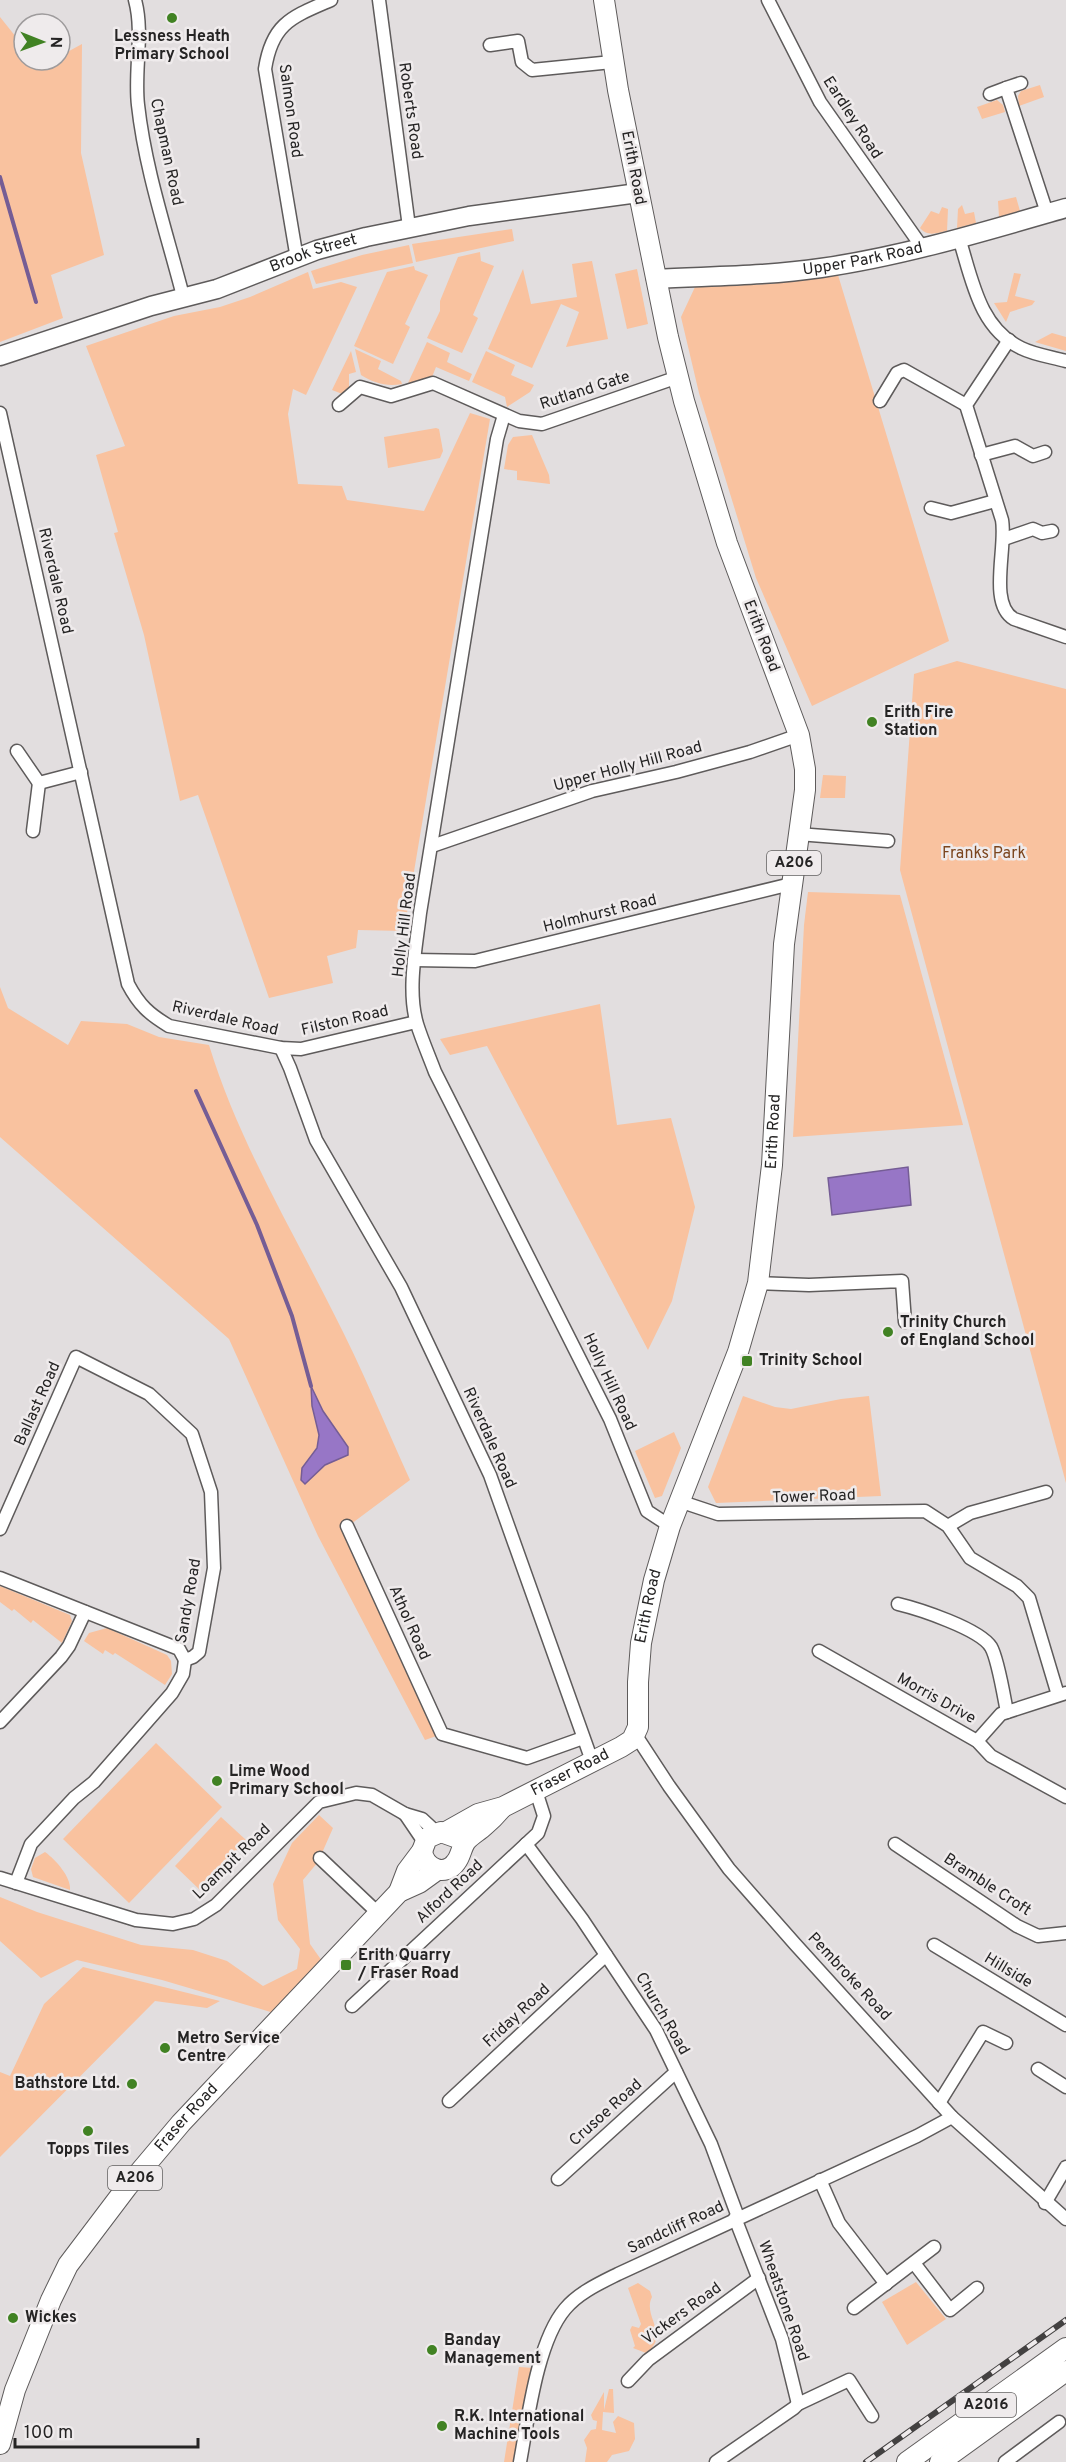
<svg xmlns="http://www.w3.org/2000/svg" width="1066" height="2462" viewBox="0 0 1066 2462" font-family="Overpass,sans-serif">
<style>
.green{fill:#f9c29f}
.water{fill:#9776c6;stroke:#755d95;stroke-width:1.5}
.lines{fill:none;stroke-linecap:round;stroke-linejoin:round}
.stream{stroke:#755d95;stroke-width:4}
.street-casing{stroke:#5e5b5b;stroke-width:15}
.secondary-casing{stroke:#5e5b5b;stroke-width:21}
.primary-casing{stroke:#5e5b5b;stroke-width:22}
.street{stroke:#fff;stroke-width:12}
.secondary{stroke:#fff;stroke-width:18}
.primary{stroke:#fff;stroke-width:20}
.rail-casing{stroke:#434141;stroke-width:6}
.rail{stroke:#efebec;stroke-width:4;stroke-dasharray:11;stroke-linecap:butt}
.poi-dot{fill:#418223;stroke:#efebec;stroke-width:2}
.labels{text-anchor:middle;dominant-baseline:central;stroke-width:5;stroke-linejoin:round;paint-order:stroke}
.shield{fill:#efebec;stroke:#626060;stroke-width:1.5}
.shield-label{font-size:15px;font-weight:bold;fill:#252424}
.poi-label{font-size:16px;font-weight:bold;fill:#252424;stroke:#efebec;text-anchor:start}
.street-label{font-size:16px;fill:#252424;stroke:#efebec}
.park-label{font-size:16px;fill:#7b451d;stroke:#efebec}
</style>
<rect width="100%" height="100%" fill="#e2dedf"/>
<g class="green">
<path d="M0,17L24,47V60H35L41,67L53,60H60V56L82,44L81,153L104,255L51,275L63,318L0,342Z"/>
<path d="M1040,85L1044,97L1019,106L1018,96L1021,91Z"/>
<path d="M997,100L1003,105L1005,112L982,119L977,107Z"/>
<path d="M1016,197L1020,211L999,217L998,201Z"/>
<path d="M962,205L965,214L974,212L976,223L957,228L958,209Z"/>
<path d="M942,207L948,209L947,231C936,233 928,237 920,228L931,211L939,214Z"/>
<path d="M512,229L514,241L416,262L412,244Z"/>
<path d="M409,245L413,263L316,284L311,271L362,255Z"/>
<path d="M480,252L481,261L494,266L473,315L478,318L462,353L427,338L440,311V301L458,257Z"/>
<path d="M592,261L608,339L566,347L579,312L561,304L532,368L488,349L523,269L531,304L577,297L572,264Z"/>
<path d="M414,266L415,270L428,275L405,324L410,327L393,364L354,346L387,272Z"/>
<path d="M637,269L648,324L627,329L615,274Z"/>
<path d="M308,272L313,289L341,282L357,287L306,395L293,389L288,414L298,484L342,486L347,500L424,511L470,413L490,419L404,931L358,930L356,948L327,956L333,983L269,998L198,795L180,801L144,635L114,533L118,532L96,455L125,446L86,346L174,316L220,307L250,297Z"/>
<path d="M1014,273L1021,274L1015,296L1035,301L1032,305L1010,312L1006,322L994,303L1007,302Z"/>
<path d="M838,275L949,641L812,706L756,578L699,393L681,317L695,287L769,284Z"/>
<path d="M1052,333L1066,337V351L1035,342Z"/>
<path d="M427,342L450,353L447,362L472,374L469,381L436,367L432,377L408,383Z"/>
<path d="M355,349L381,361L378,369L401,381L402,384C387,387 374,383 361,375Z"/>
<path d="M351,351L356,372L349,374V389L345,395L332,390Z"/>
<path d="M486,351L515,365L511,375L534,385L530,392L507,407L505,397L472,382Z"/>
<path d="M436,428L439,429L443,451L440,458L388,468L384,437Z"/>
<path d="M532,435L549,475L550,484L517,480V471L504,469L508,445L513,437Z"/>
<path d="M957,661L1066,689V1483L900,870L914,674Z"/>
<path d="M823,775L846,776L845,798H820Z"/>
<path d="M808,892L900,895L963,1125L793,1137L804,925Z"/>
<path d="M0,987L8,1008L68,1045L81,1021L127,1024L159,1037L209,1045C238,1140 290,1226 334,1314C362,1368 385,1425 410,1480L347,1527L442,1734L425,1740L318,1536L229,1339L0,1137Z"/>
<path d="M600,1004L617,1125L671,1118L695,1207L672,1301L648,1350L487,1046L450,1055L440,1039Z"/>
<path d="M743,1396L775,1407L791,1409L841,1399L869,1396L881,1496L716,1503L708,1487Z"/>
<path d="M674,1432L681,1448L662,1496L655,1498L635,1451Z"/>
<path d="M0,1586L70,1615L72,1621L62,1643L33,1620L31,1623L14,1609L12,1611L0,1602Z"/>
<path d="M107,1628L167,1655L171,1661L172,1674L165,1685L115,1653L113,1655L105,1650L103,1654L84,1641L89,1633Z"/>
<path d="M156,1743L222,1807L129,1903L63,1839Z"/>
<path d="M319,1815L333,1828L318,1862L303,1880L310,1944L322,1961L274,2013L162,1980L77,1960L41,1978L0,1941V1897L37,1912L141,1945L193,1950L227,1961L263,1986L297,1969L300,1949L278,1920L273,1884L292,1843Z"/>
<path d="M221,1817L246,1840L200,1890L175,1866Z"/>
<path d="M45,1852C56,1860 71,1877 70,1890L33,1877L31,1869L35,1858Z"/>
<path d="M83,1967L220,2001L207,2008L155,2001L0,2157V2072L10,2076L44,2004Z"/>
<path d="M916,2282L946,2319L907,2345L882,2302Z"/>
<path d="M638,2283L650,2291L652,2297C642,2316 671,2335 646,2353L633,2348L635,2346L630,2330L632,2326L639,2328L641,2324L628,2288Z"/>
<path d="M519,2367L534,2368L515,2462H504Z"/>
<path d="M609,2389H613L614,2413L603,2412L602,2430L616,2433L613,2422L618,2416L634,2423L635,2439L629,2451L612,2455L607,2462H585L587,2448L584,2440L591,2430L596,2429L597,2421L593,2420L591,2415L604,2392V2410Z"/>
</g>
<g class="water">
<path d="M908,1167L911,1205L832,1215L828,1178Z"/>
<path d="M311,1386L323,1411L348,1447V1455L325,1465L305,1484L301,1480L302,1468L317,1448L319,1435L312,1406Z"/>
</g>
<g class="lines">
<g class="stream">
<path d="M0,177L36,302"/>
<path d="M196,1091L257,1225L292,1316L311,1386"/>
</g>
<defs>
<g id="street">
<path d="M135,0C144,33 134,71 138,105C145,169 167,234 183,296"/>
<path d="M379,0L409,227"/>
<path d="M768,0L820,102L922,247"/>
<path d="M490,45L518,41L522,62L532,70L612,62"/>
<path d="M1021,83L1006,88L1047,213"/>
<path d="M990,94L1006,88"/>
<path d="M959,238C972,279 979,328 1021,348C1035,355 1052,357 1066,361"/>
<path d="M297,259L265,69C272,23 292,17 331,0"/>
<path d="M1009,340L966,405L1002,520C1007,547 988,604 1014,619L1066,637"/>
<path d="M880,401L897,373L904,370L966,405"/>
<path d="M339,405L360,387L391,396L433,383L519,421L542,424L678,377"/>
<path d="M0,413L128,984C139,1005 149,1014 169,1026L281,1048L301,1049L416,1022"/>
<path d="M504,415L497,439L420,913C416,948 407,990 417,1024C422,1040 429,1056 435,1072L610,1419L647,1511L670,1526"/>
<path d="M981,455L1015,446L1033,456L1045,452"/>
<path d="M931,508L951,513L995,501"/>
<path d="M1004,539L1033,529L1042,533L1052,531"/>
<path d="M17,751L39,783L81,772"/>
<path d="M33,831L39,783"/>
<path d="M798,834L888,841"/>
<path d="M432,846L592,791L676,772L750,752L799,735"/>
<path d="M414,960L475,961L791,884"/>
<path d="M281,1048L290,1068L316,1140L401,1287L490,1475L592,1761"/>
<path d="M758,1283L809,1285L902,1281L905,1322"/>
<path d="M679,1501L718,1514L925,1511L948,1526L970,1558L1017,1586L1029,1598L1058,1695"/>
<path d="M347,1526L442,1734L527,1758L583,1738"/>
<path d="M948,1526L970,1513L1046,1492"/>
<path d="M0,1529L76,1357L149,1394L192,1434L211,1492L214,1568L199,1652L193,1657L185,1660"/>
<path d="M0,1578L179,1649L185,1660"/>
<path d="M898,1604C919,1609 980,1629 991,1647C998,1659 1004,1697 1007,1712"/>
<path d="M819,1651L977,1741L991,1756L1066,1797"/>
<path d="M0,1722L61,1657L69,1646L85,1612"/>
<path d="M635,1734L669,1786L729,1869L795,1944L952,2117L1066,2219"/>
<path d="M977,1741L1001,1714L1066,1693"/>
<path d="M405,1814L424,1842"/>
<path d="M526,1844L582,1919L656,2030L711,2144L738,2217"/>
<path d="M895,1844L1017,1926L1038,1936L1066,1933"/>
<path d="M320,1858L378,1913"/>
<path d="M0,1878L136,1920L173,1924L194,1919L216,1905L319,1802L356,1793L372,1795L405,1814L422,1819L436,1832"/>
<path d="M16,1883L31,1844L74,1798L94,1782L172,1693L183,1674L185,1660"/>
<path d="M934,1945L1066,2025"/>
<path d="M352,2006L538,1833L544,1816L536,1791"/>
<path d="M1038,2069L1066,2087"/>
<path d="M449,2101L606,1955"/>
<path d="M939,2103L983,2032L1006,2043"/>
<path d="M558,2179L676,2072"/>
<path d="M820,2180L839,2223L886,2284"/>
<path d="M1045,2203L1066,2167"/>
<path d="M735,2218L782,2339L798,2404"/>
<path d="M914,2263L950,2310L977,2288"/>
<path d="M854,2308L934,2247"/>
<path d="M628,2381L648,2360L759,2278"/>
<path d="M520,2462C528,2419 537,2342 565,2309C578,2293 600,2283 618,2274L917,2136L952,2117"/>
<path d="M716,2462L794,2408L798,2404L849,2380L872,2416"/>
<path d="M1005,2462L1059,2422"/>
</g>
<g id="secondary">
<path id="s1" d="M656,279C711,276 767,276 821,268C904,256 986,231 1066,208"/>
<path id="s2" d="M0,356L151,306L217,289L317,250L366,237L469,216L638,193"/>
</g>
<g id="primary">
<path id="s3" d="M446,1832L478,1814L503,1807L621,1747L632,1740L638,1727V1682L641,1643L654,1580L670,1526L738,1352L758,1283L772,1165L784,944L805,790V769L799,735L727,543L684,401L668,337L618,90L604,0"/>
<path d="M422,1851C424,1868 445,1878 456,1862C461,1856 461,1848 466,1841C471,1835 479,1831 484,1826C490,1821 496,1815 501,1809"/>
<path d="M399,1892L407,1871L422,1851L427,1838L441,1832L455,1837"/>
<path id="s4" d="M0,2444L15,2390L51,2300L68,2265L127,2187L181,2123L399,1892L419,1883L437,1870"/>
<path d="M907,2462L1066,2348"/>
<path d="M940,2462L1066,2371"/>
</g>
</defs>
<use href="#street" class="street-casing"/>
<use href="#secondary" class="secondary-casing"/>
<use href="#primary" class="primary-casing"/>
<use href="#street" class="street"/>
<use href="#secondary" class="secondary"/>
<use href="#primary" class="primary"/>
<defs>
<path id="rail" d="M866,2462L1066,2320"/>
</defs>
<use href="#rail" class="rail-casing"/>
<use href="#rail" class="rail"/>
</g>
<g class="poi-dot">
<circle cx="172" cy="18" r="6"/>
<circle cx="872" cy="722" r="6"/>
<circle cx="888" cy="1332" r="6"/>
<rect x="741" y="1355" width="12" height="12" rx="3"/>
<circle cx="217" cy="1781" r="6"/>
<rect x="340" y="1959" width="12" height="12" rx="3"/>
<circle cx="165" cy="2048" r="6"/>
<circle cx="132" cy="2084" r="6"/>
<circle cx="88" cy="2131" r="6"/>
<circle cx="13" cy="2318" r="6"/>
<circle cx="432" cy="2350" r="6"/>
<circle cx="442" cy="2426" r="6"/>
</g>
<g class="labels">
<g class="shield">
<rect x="767" y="851" width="54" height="24" rx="4.5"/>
<rect x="108" y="2166" width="54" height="24" rx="4.5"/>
<rect x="956" y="2393" width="60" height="24" rx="4.5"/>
</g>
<g class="shield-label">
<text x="794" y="863">A206</text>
<text x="135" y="2178">A206</text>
<text x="986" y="2405">A2016</text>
</g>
<g class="poi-label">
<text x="172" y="37" text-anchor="middle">Lessness Heath<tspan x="172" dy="18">Primary School</tspan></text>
<text x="884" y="713">Erith Fire<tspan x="884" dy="18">Station</tspan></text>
<text x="900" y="1323">Trinity Church<tspan x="900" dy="18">of England School</tspan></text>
<text x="759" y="1361">Trinity School</text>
<text x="229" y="1772">Lime Wood<tspan x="229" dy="18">Primary School</tspan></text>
<text x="358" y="1956">Erith Quarry<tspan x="358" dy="18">/ Fraser Road</tspan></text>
<text x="177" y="2039">Metro Service<tspan x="177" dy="18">Centre</tspan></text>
<text x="120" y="2084" text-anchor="end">Bathstore Ltd.</text>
<text x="88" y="2150" text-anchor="middle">Topps Tiles</text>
<text x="25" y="2318">Wickes</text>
<text x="444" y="2341">Banday<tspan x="444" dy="18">Management</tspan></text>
<text x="454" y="2417">R.K. International<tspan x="454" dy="18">Machine Tools</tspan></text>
</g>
<g class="street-label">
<text transform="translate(290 111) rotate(82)">Salmon Road</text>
<text transform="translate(410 111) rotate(82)">Roberts Road</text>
<text transform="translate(852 118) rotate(57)">Eardley Road</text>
<text transform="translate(166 152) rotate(78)">Chapman Road</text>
<text transform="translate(633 168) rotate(79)">Erith Road</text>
<text stroke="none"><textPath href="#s2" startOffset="330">Brook Street</textPath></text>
<text stroke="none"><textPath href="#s1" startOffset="208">Upper Park Road</textPath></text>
<text transform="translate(585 391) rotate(-18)">Rutland Gate</text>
<text transform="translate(55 581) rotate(77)">Riverdale Road</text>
<text transform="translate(761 636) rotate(69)">Erith Road</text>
<text transform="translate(628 767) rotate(-15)">Upper Holly Hill Road</text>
<text transform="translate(600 914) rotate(-14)">Holmhurst Road</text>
<text transform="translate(405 925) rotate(-83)">Holly Hill Road</text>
<text transform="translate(225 1019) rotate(13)">Riverdale Road</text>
<text transform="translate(345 1021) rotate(-13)">Filston Road</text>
<text stroke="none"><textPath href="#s3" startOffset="838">Erith Road</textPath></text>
<text transform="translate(609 1382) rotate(65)">Holly Hill Road</text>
<text transform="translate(38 1404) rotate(-66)">Ballast Road</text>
<text transform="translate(489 1438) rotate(66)">Riverdale Road</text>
<text transform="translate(814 1497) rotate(-2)">Tower Road</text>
<text transform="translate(189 1601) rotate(-80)">Sandy Road</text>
<text stroke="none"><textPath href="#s3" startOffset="344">Erith Road</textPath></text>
<text transform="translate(409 1623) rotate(66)">Athol Road</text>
<text transform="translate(936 1699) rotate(29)">Morris Drive</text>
<text stroke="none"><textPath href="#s3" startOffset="138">Fraser Road</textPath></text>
<text transform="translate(232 1862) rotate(-44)">Loampit Road</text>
<text transform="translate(987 1885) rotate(33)">Bramble Croft</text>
<text transform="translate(450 1892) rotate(-43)">Alford Road</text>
<text transform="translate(1008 1971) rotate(31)">Hillside</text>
<text transform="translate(849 1977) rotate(47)">Pembroke Road</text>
<text transform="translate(662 2014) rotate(60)">Church Road</text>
<text transform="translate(517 2016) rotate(-43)">Friday Road</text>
<text transform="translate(606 2113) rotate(-42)">Crusoe Road</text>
<text stroke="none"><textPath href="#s4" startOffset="381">Fraser Road</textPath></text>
<text transform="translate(676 2228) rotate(-25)">Sandcliff Road</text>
<text transform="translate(783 2301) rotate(71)">Wheatstone Road</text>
<text transform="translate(682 2314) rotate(-36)">Vickers Road</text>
</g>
<g class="park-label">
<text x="984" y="854">Franks Park</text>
</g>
</g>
<g transform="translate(42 42) rotate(91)"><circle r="28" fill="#efebec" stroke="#9e9b9c" stroke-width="1.5"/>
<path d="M0-4.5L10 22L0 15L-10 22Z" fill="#418223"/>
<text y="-9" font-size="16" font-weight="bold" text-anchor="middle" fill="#252424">N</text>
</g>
<path d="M15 2438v9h183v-9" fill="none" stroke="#252424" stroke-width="3"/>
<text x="24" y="2438" font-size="18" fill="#252424" stroke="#efebec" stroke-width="4.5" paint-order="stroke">100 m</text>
</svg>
